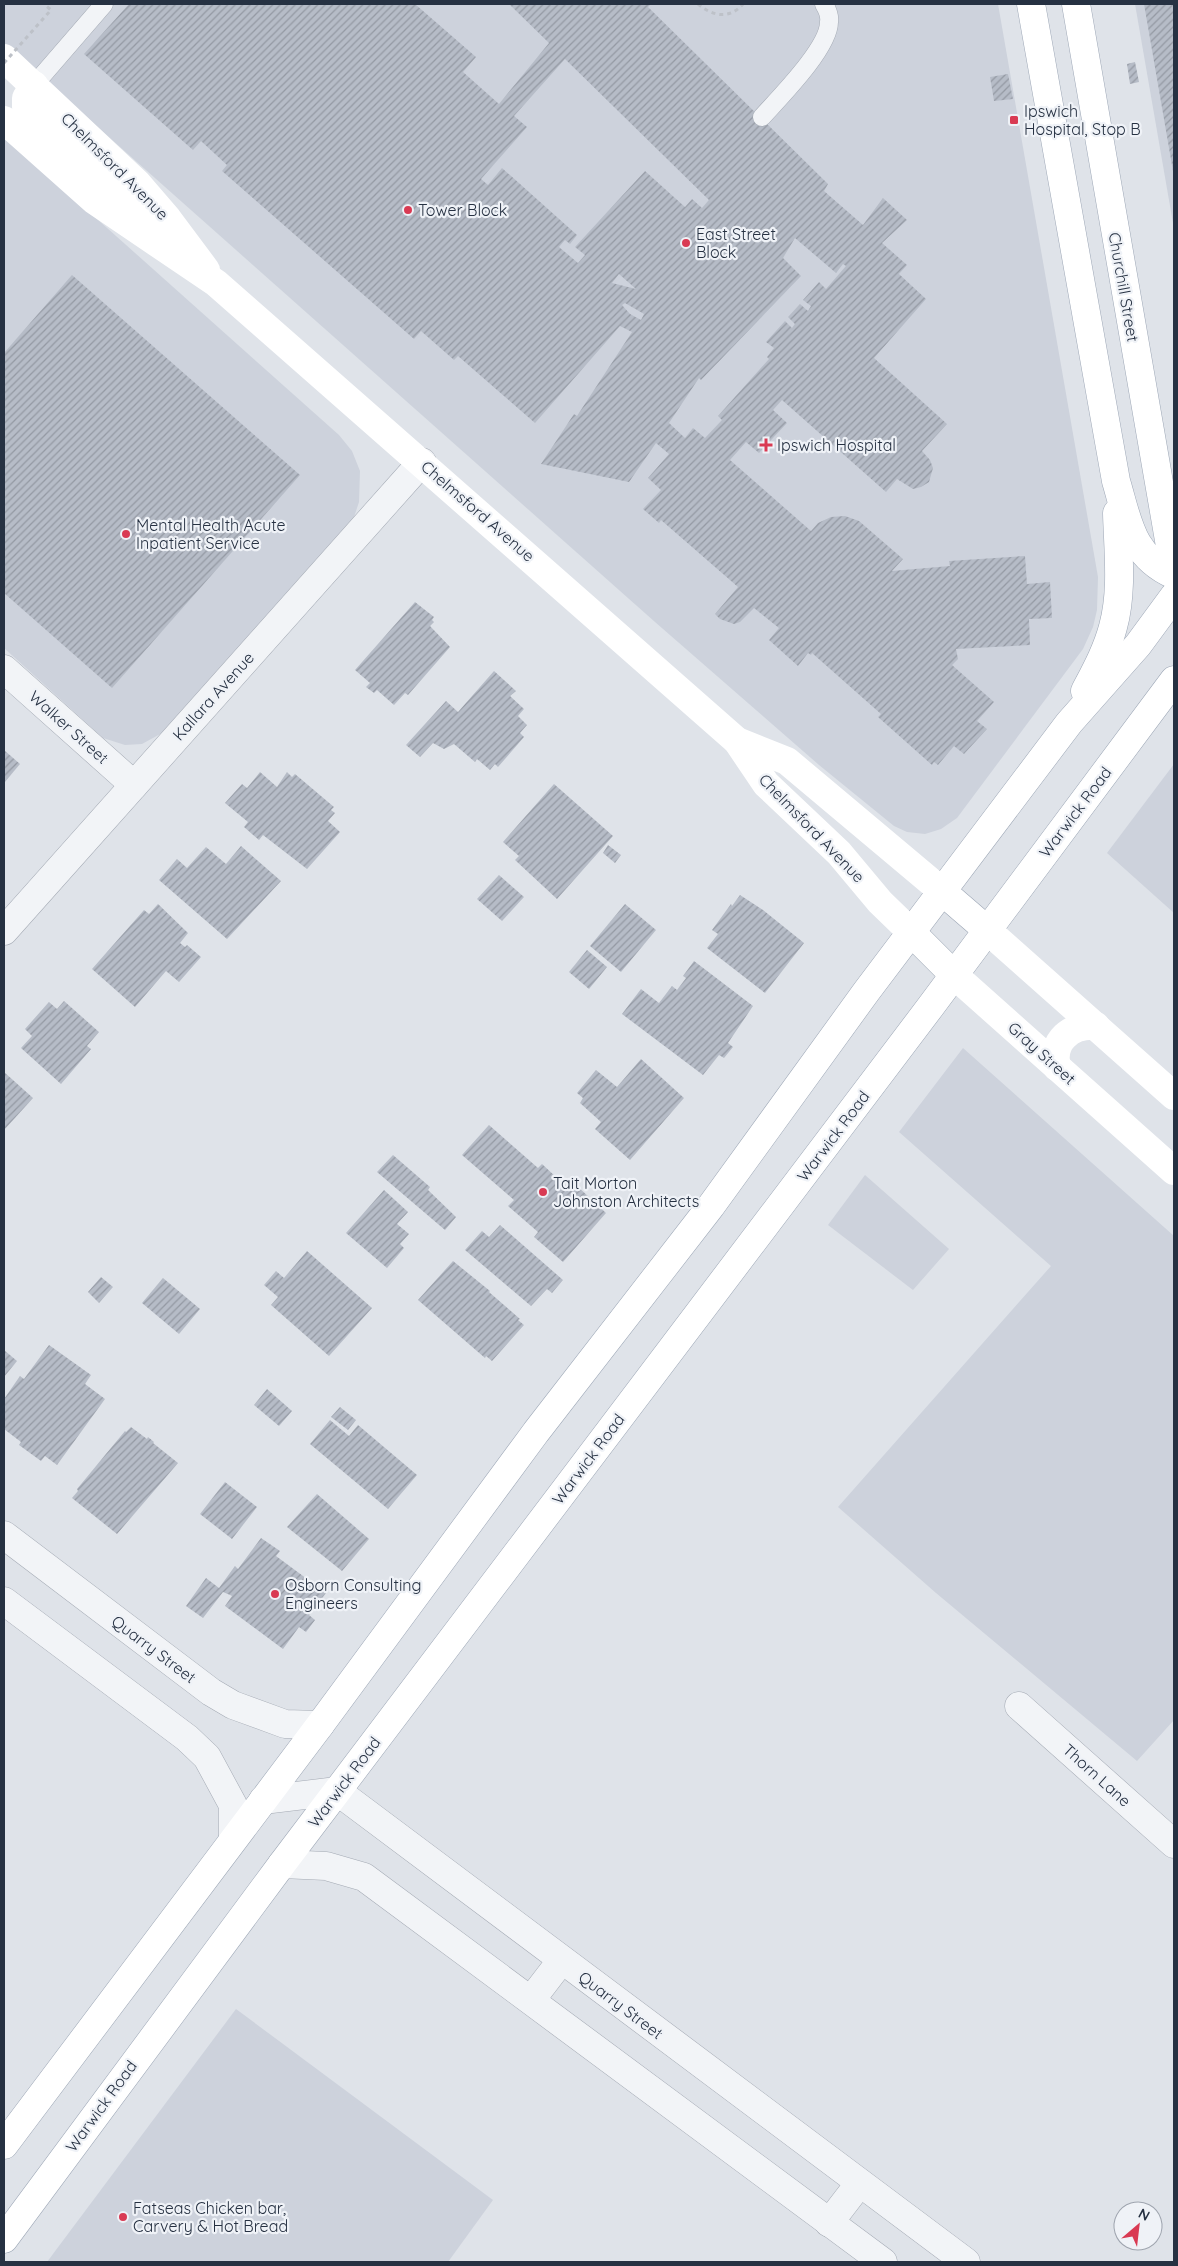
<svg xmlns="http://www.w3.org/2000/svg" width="1178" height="2266" viewBox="0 0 1178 2266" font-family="Quicksand,sans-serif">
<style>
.built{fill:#cdd2dc}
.building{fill:url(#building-hatch);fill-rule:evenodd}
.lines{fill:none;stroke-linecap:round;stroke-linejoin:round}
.lane-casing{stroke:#a4aab4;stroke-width:19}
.street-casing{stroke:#a4aab4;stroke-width:29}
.primary-casing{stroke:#9da7b6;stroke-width:29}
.path{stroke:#bdc1c8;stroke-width:3;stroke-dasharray:4 4;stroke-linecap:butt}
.lane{stroke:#f2f4f7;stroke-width:18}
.street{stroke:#f2f4f7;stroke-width:28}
.secondary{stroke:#fff;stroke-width:28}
.primary{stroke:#fff;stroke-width:28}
.path-bridge{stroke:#bdc1c8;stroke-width:3;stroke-dasharray:4 4;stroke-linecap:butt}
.poi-dot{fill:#d93a53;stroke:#eff2f7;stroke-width:2}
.labels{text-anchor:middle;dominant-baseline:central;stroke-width:4.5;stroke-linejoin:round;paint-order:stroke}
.poi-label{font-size:16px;fill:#263142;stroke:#eff2f7;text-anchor:start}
.street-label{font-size:16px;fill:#263142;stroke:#eff2f7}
</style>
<defs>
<pattern id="building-hatch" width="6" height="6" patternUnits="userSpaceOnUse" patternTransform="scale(1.25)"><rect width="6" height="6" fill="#b6bcc7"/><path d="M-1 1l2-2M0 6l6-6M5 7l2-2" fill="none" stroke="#9499a3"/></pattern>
</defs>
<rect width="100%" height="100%" fill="#dfe3e9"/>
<g class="built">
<path d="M4,4H998L1098,577L1097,610L1093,627L1083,649L957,818L941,829L925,834L907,832L894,826L819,765L655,622L4,44Z"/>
<path d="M1135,4H1174V229Z"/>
<path d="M4,136L339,435L352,451L360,471L359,502L354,517L345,528L162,733L142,744L125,745L103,738L4,648Z"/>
<path d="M1174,764V913L1107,853Z"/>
<path d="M963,1048L1174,1236V1720L1137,1761L936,1593L838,1507L1051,1266L899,1132Z"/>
<path d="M865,1175L949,1249L913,1290L828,1225Z"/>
<path d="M236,2009L493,2200L448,2262H47Z"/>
</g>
<g class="building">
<path d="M129,4H415L476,57L463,72L499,104L549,43L509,4H651L648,7L828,184L824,191L863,225L883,198L907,220L882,243L907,265L899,274L926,299L874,358L947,424L922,451L930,460L933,468L929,482L921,487L913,489L897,479L886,492L782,400L773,410L787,423L759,453L746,442L730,460L811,531L818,523L831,517L845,516L859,521L903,559L892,571L950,566L949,561L1025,556L1027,584L1050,582L1052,618L1029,619L1030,645L956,649L958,659L952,665L994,702L977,721L987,729L964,754L954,746L938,765L934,762L932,765L878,717L881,714L812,653L811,655L808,653L798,666L769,640L779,628L754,608L740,622L734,624L720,619L715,614L738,587L661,520L659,523L643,509L661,490L648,478L669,454L656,443L629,482L541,464L574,414L577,416L632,332L620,326L535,423L458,356L454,360L421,331L414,339L222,171L227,165L201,141L193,150L84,54ZM565,59L709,200L702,208L692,199L685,207L645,171L575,247L585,255L578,263L559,247L565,240L570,244L577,235L502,168L488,185L481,179L527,127L514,116ZM795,238L836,273L843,264L846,266L826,289L819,282L803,300L811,306L808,311L800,304L788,317L795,324L792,328L785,321L766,342L774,348L767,357L769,359L718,416L722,420L705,438L693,428L685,438L669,423L699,378L701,380L801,276L783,258ZM619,274L636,289L612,283ZM625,303L644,314L641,320L630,314L622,305Z"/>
<path d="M1144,4H1174V171H1173Z"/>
<path d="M1135,62L1139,82L1130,84L1127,64Z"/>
<path d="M1008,74L1013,99L994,101L990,77Z"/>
<path d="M72,275L300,475L112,688L4,593V353Z"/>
<path d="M415,602L434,617L432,620L434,622L430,626L450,647L408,695L405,693L394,705L377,690L374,693L366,687L370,683L355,670Z"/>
<path d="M494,671L516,691L510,696L524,709L518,716L527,725L520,733L524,737L498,767L495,764L490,770L477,759L475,762L454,744L444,749L433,743L420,757L406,745L446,701L458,712Z"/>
<path d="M4,750L20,764L4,783Z"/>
<path d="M260,772L277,787L287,772L292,777L295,774L334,807L331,810L335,813L328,821L340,832L307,869L263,835L259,840L244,827L248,822L225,803L242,784L247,788Z"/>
<path d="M554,784L613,836L557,899L515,860L519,856L503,842Z"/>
<path d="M608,845L621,855L615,863L603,853Z"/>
<path d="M241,846L281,881L227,939L159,880L177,859L187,868L206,847L226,864Z"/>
<path d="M499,875L524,897L502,921L477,899Z"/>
<path d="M740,895L763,910L804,943L765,993L707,948L718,934L712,930L731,904L732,906Z"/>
<path d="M158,904L188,933L180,943L185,947L187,945L201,957L179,982L166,971L135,1007L92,969L144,910L149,914Z"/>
<path d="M625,904L656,930L621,972L590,946Z"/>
<path d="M587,950L607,967L589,989L569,972Z"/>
<path d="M694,961L753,1006L728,1043L733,1047L724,1058L719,1055L703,1075L622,1014L641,989L659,1003L672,986L677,990L686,978L683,976Z"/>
<path d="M64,1001L99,1032L87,1046L91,1049L61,1084L21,1048L32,1036L25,1029L49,1002L57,1009Z"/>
<path d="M641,1059L684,1098L630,1160L595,1129L601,1122L580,1103L583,1098L577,1093L596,1070L617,1087Z"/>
<path d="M4,1072L33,1098L4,1130Z"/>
<path d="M489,1125L538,1168L542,1164L571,1191L576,1185L606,1213L563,1262L534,1237L538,1232L508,1206L514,1200L462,1155Z"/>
<path d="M393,1155L430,1187L428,1190L456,1217L445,1230L377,1172Z"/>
<path d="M384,1190L408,1212L397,1224L409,1234L400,1244L404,1248L387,1268L346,1233Z"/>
<path d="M500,1225L563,1280L552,1293L547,1289L531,1306L465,1250L482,1231L489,1237Z"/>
<path d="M307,1251L372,1308L329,1356L271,1305L278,1297L264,1285L276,1271L284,1278Z"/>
<path d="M453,1261L490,1291L489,1292L520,1319L518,1320L524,1325L492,1361L486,1356L485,1358L418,1300Z"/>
<path d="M101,1277L113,1287L99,1303L88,1292Z"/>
<path d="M163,1278L200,1309L179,1334L142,1303Z"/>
<path d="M49,1345L91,1375L85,1384L105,1399L57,1465L45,1456L41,1461L19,1445L21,1442L4,1429V1399L20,1376L24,1379Z"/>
<path d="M4,1350L17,1361L4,1377Z"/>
<path d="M267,1389L292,1411L279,1426L254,1405Z"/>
<path d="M340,1407L356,1420L348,1430L331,1417Z"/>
<path d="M330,1420L349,1436L358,1425L417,1475L388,1509L310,1444Z"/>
<path d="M131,1427L147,1439L148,1437L154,1442L153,1443L178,1463L117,1534L72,1498L78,1491L77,1489L125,1431L126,1432Z"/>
<path d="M225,1482L257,1507L232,1539L200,1514Z"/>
<path d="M317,1494L369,1539L342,1571L287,1527Z"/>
<path d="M261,1538L280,1551L276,1556L326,1593L309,1615L315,1620L306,1632L299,1627L283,1649L225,1606L232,1596L230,1595L223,1592L203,1618L186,1606L206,1578L219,1588L235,1566L238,1569Z"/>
</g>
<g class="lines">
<defs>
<g id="lane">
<path d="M34,85L104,4"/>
<path d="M762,117C779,98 829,48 829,22C830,16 827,9 824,4"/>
</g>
<g id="street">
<path d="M4,669L134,785"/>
<path d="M4,931L422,462"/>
<path d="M4,1535L211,1692L233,1705L285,1724L320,1725"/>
<path d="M4,1601L187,1738L207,1757L233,1805V1839"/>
<path d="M1019,1706L1174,1844"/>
<path d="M263,1800L337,1791L966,2262"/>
<path d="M282,1864L326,1866L364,1877L883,2262"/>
<path d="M531,2000L561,1961"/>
<path d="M829,2223L859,2184"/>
</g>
<g id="primary">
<path d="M1031,4L1116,481C1128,521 1131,556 1174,575"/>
<path d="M1076,4L1174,569"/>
<path d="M1085,691C1096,670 1107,650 1113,627C1123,591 1118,550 1117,513"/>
<path d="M943,892L987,930"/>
<path d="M912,933L954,975"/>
<path d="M4,2145L320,1725L536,1432L711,1206L866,992L1069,723L1138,645L1174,596"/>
<path d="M4,2239L282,1864L931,1006L1174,680"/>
</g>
</defs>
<use href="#lane" class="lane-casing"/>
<use href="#street" class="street-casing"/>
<use href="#primary" class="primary-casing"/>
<path class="path" d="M698,4C712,16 729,20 743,4"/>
<use href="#lane" class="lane"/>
<use href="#street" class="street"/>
<g class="secondary">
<path d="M4,58L137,183L168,219L206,270"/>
<path d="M34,85L26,98V107L143,219"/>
<path d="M4,120L95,201L216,283L737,741L766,784L839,853L880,902L912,933"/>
<path d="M737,741L787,761L943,892"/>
<path d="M987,930L1174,1096"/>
<path d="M954,975L1174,1171"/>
<path d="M1057,1067C1050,1041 1072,1024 1096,1026"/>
</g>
<use href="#primary" class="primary"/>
<path class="path-bridge" d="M4,63L51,10L44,4"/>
</g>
<g class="poi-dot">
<rect x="1009" y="115" width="10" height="10" rx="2.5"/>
<circle cx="408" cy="210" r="5"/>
<circle cx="686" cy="243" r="5"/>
<path d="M763.5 437.5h5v5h5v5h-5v5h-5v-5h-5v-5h5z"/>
<circle cx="126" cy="534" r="5"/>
<circle cx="543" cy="1192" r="5"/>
<circle cx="275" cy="1594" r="5"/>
<circle cx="123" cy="2217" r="5"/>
</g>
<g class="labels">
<g class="poi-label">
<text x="1024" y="111">Ipswich<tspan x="1024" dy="18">Hospital, Stop B</tspan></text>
<text x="418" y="210">Tower Block</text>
<text x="696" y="234">East Street<tspan x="696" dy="18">Block</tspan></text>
<text x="777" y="445">Ipswich Hospital</text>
<text x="136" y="525">Mental Health Acute<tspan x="136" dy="18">Inpatient Service</tspan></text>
<text x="553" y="1183">Tait Morton<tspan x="553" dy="18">Johnston Architects</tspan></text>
<text x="285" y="1585">Osborn Consulting<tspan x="285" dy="18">Engineers</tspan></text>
<text x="133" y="2208">Fatseas Chicken bar,<tspan x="133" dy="18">Carvery &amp; Hot Bread</tspan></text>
</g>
<g class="street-label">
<text transform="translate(115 166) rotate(45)">Chelmsford Avenue</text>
<text transform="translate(1124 287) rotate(80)">Churchill Street</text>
<text transform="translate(478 511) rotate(41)">Chelmsford Avenue</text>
<text transform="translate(213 696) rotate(-48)">Kallara Avenue</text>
<text transform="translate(69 727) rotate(42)">Walker Street</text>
<text transform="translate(1075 812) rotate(-53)">Warwick Road</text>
<text transform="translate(812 828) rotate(46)">Chelmsford Avenue</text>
<text transform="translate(1042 1053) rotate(42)">Gray Street</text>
<text transform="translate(833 1136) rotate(-53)">Warwick Road</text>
<text transform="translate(588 1459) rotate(-53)">Warwick Road</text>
<text transform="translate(154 1649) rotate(37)">Quarry Street</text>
<text transform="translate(1097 1775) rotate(42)">Thorn Lane</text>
<text transform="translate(344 1782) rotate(-53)">Warwick Road</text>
<text transform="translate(621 2005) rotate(37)">Quarry Street</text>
<text transform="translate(101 2106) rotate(-54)">Warwick Road</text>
</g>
</g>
<rect width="1178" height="2266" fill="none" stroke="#263142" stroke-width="10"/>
<g transform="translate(1138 2226) rotate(28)"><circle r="24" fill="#eff2f7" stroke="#9fa5af"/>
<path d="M0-4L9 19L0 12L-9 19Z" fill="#d93a53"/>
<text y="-8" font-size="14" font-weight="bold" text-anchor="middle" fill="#263142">N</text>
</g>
</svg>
